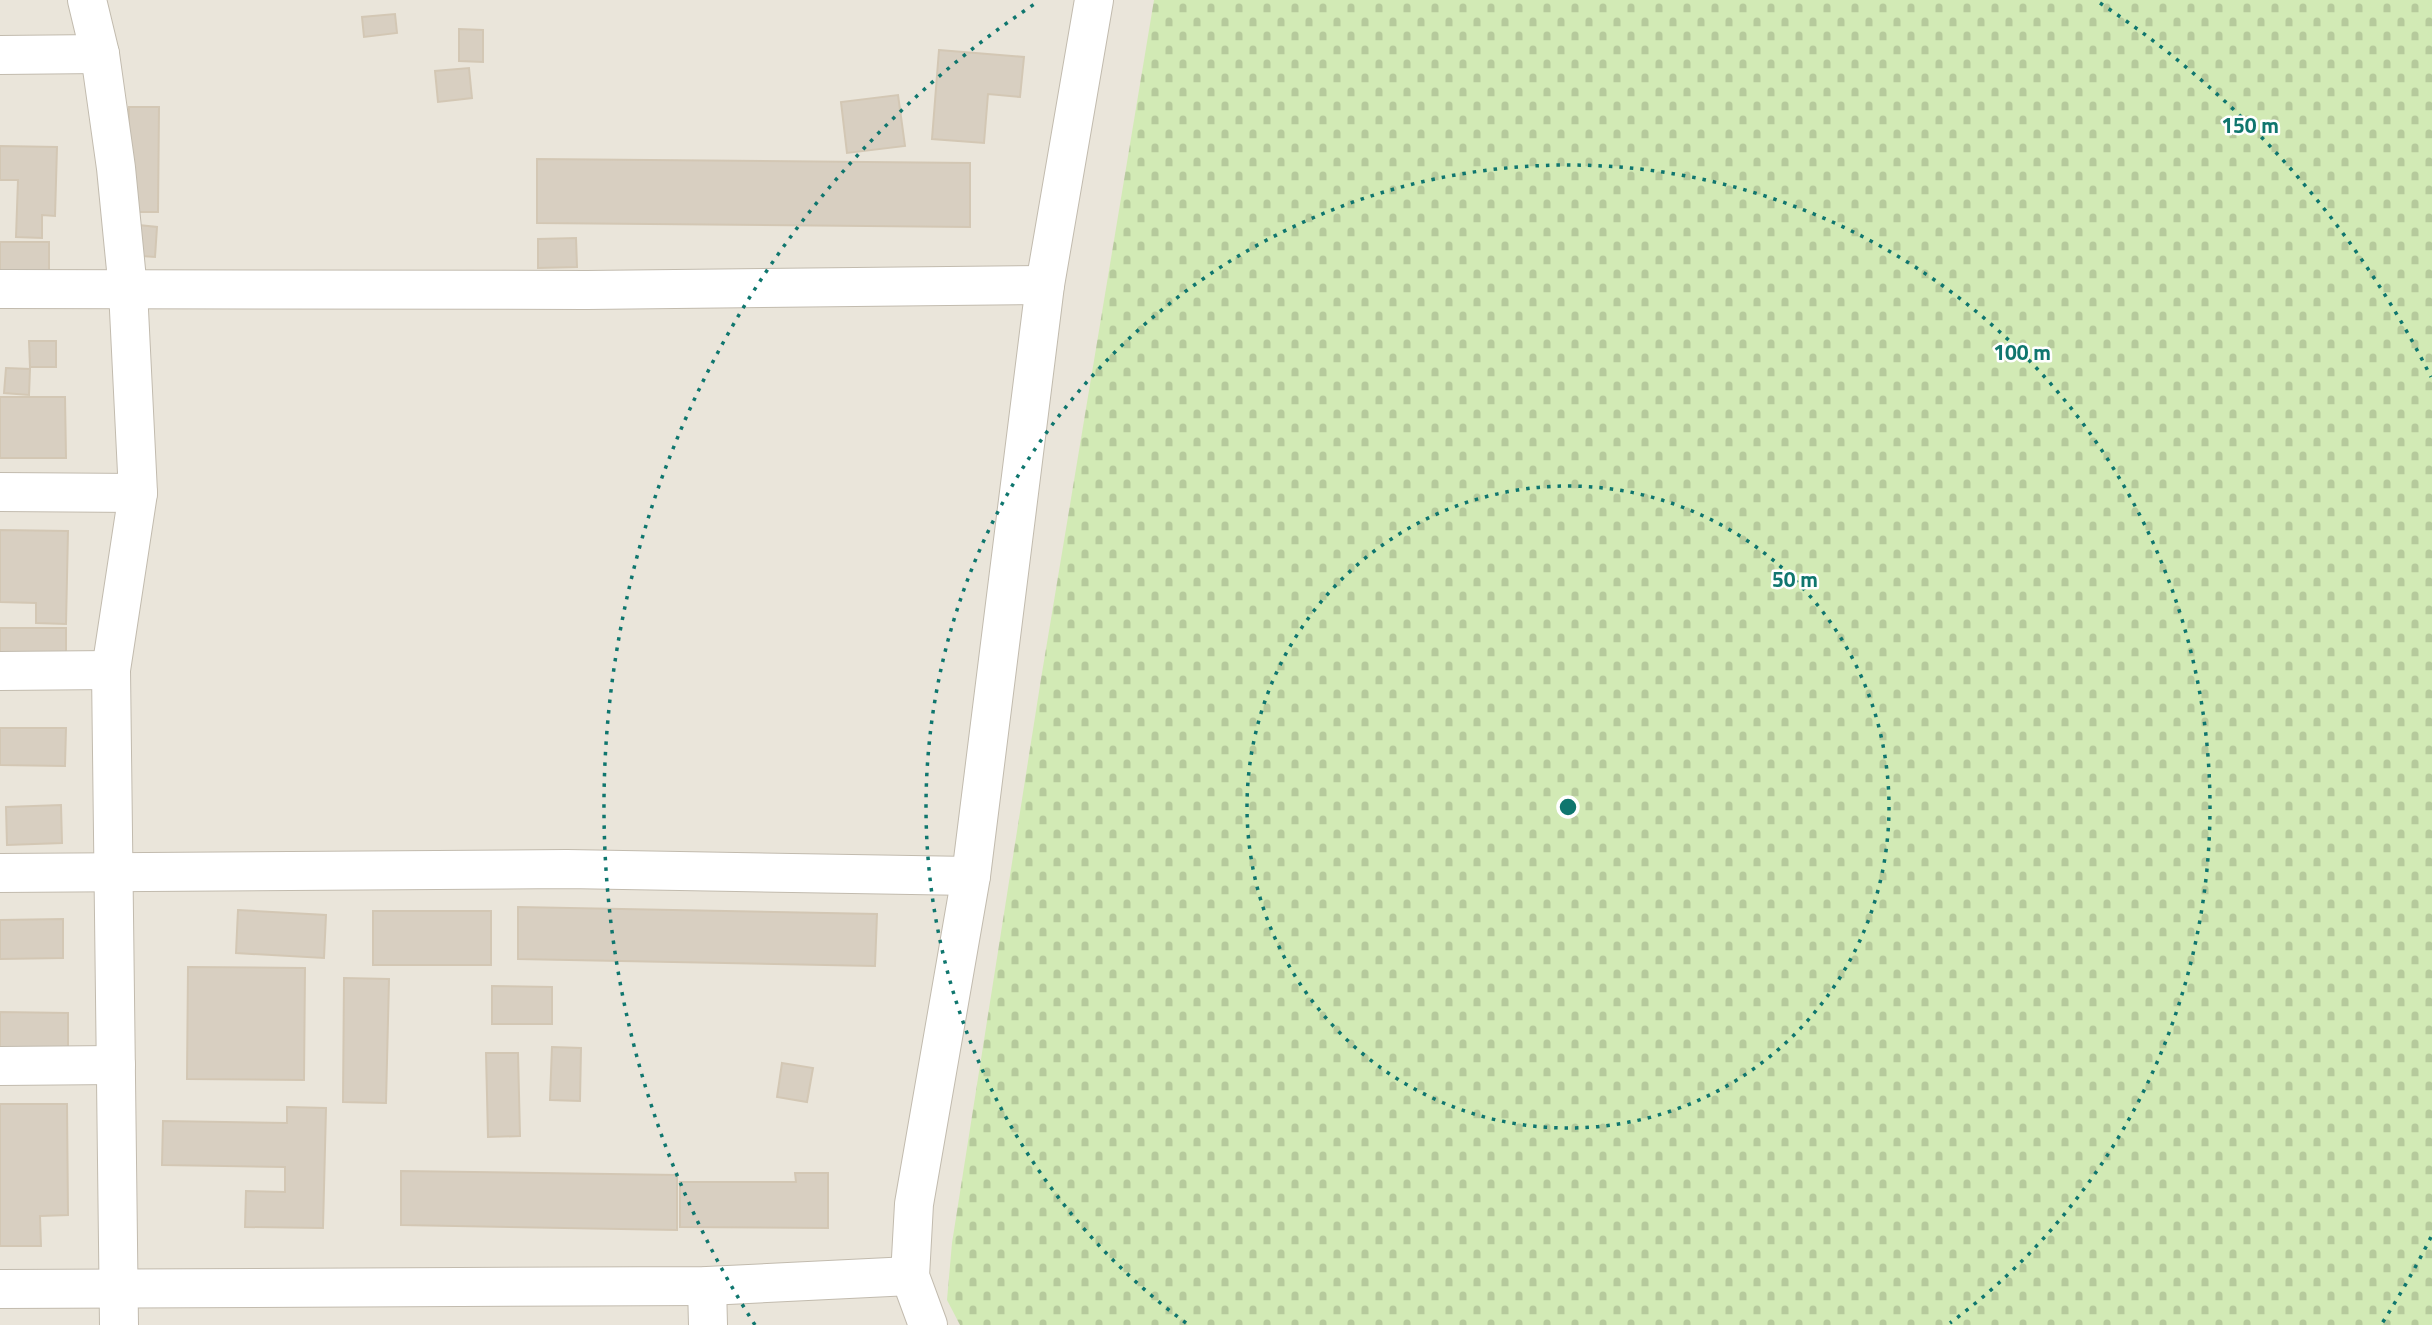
<svg xmlns="http://www.w3.org/2000/svg" width="2432" height="1325" viewBox="0 0 2432 1325" font-family="'Titillium Web',sans-serif">
<style>
.residential{fill:#eae5da}
.cemetery{fill:url(#cemetery-stones)}
.building{fill:#d8cfc1;stroke:#d3c7b4;stroke-width:2}
.lines{fill:none;stroke-linecap:round;stroke-linejoin:round}
.minor-casing{stroke:#c2bbae;stroke-width:40}
.minor{stroke:#fff;stroke-width:38}
.ring{fill:none;stroke:#0f766e;stroke-width:3.5;stroke-dasharray:3.5 7}
.centre{fill:#0f766e;stroke:#fff;stroke-width:3.5}
.ring-label{font-size:21px;text-anchor:middle;font-weight:bold;fill:#0f766e;stroke:#fff;stroke-width:5;stroke-linejoin:round;paint-order:stroke}
</style>
<defs>
<pattern id="cemetery-stones" width="16" height="16" patternUnits="userSpaceOnUse" patternTransform="scale(1.75)"><rect width="16" height="16" fill="#d2eab5"/><path d="M2 7V4a2 2 0 0 1 4 0v3zM10 15v-3a2 2 0 0 1 4 0v3z" fill="#b6ca9c"/></pattern>
</defs>
<rect width="100%" height="100%" fill="#f6f3ec"/>
<rect class="residential" x="0" y="0" width="2432" height="1325"/>
<path class="cemetery" d="M1154,0H2432V1325H960L947,1300L952,1243L1041,679Z"/>
<g class="building">
<path d="M395,14L397,33L364,37L362,17Z"/>
<path d="M459,29L483,30V62L459,61Z"/>
<path d="M939,50L1024,57L1020,97L988,94L984,143L932,139Z"/>
<path d="M469,68L472,98L438,102L435,71Z"/>
<path d="M898,95L905,146L847,153L841,102Z"/>
<path d="M129,107H159L158,212H128Z"/>
<path d="M0,146L57,147L55,216L42,215V238L16,237L18,180H0Z"/>
<path d="M537,159L970,163V227L537,223Z"/>
<path d="M129,224L157,227L155,257L127,255Z"/>
<path d="M576,238L577,267L538,268V239Z"/>
<rect x="0" y="242" width="49" height="29"/>
<path d="M29,341H56V367H30Z"/>
<path d="M6,368L30,369L29,395L4,393Z"/>
<path d="M0,397H65L66,458H0Z"/>
<path d="M0,530L68,531L66,624L36,623V603L0,602Z"/>
<rect x="0" y="628" width="66" height="29"/>
<path d="M0,728H66L65,766L0,765Z"/>
<path d="M61,805L62,843L7,845L6,807Z"/>
<path d="M518,907L877,914L875,966L518,959Z"/>
<path d="M238,910L326,915L324,958L236,953Z"/>
<rect x="373" y="911" width="118" height="54"/>
<path d="M63,919V958L0,959V920Z"/>
<path d="M188,967L305,968L304,1080L187,1079Z"/>
<path d="M344,978L389,979L386,1103L343,1102Z"/>
<path d="M492,986L552,987V1024H492Z"/>
<path d="M0,1012L68,1013V1048H0Z"/>
<path d="M552,1047L581,1048L580,1101L550,1100Z"/>
<path d="M486,1053H518L520,1136L488,1137Z"/>
<path d="M782,1063L813,1068L807,1102L777,1097Z"/>
<path d="M0,1104H67L68,1215L40,1216L41,1246H0Z"/>
<path d="M287,1107L326,1108L323,1228L245,1227L246,1191L285,1192V1167L162,1165L163,1121L287,1123Z"/>
<path d="M401,1171L677,1175V1230L401,1225Z"/>
<path d="M795,1173H828V1228L680,1227V1182H796Z"/>
</g>
<g class="lines">
<defs>
<g id="minor">
<path d="M87,0L100,54L116,168L128,290L138,493L111,670L119,1325"/>
<path d="M0,55L100,54"/>
<path d="M0,289L587,290L1045,285"/>
<path d="M0,492L138,493"/>
<path d="M0,671L111,670"/>
<path d="M0,873L567,869L971,876"/>
<path d="M0,1066L116,1065"/>
<path d="M707,1286L708,1325"/>
<path d="M0,1289L707,1286L910,1276"/>
<path d="M928,1325L910,1276L914,1204L971,876L1045,285L1094,0"/>
</g>
</defs>
<use href="#minor" class="minor-casing"/>
<use href="#minor" class="minor"/>
</g>
<g class="ring">
<circle cx="1568" cy="807" r="321"/>
<path d="M1186 1323A642 642 0 1 1 1950 1323"/>
<path d="M2431 1237A964 964 0 0 1 2381 1325M755 1325A964 964 0 0 1 1036 3M2100 3A964 964 0 0 1 2431 377"/>
</g>
<circle cx="1568" cy="807" r="10" class="centre"/>
<g class="ring-label">
<text x="2250" y="133">150 m</text>
<text x="2022" y="360">100 m</text>
<text x="1795" y="587">50 m</text>
</g>
</svg>
